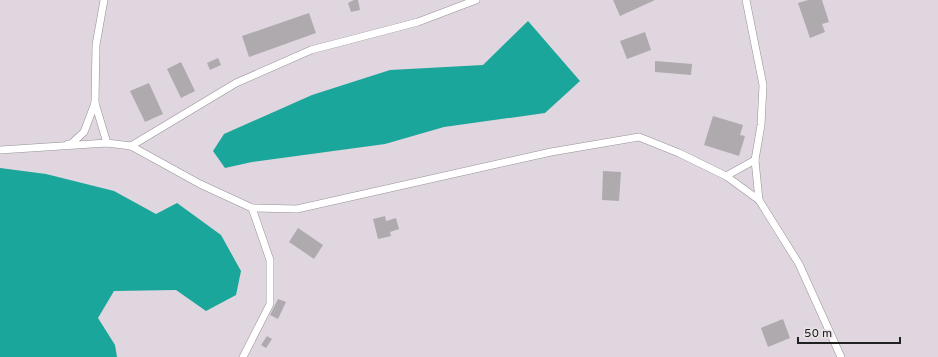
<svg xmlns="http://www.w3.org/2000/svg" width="938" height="357" viewBox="0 0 938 357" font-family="Overpass,sans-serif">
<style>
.built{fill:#e0d6e0}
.water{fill:#1aa69a}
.building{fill:#aeaaae}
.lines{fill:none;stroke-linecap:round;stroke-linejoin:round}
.lane-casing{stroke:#959295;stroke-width:8}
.lane{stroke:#fff;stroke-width:7}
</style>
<rect width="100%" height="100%" fill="#e8e4e8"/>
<rect class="built" x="0" y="0" width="938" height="357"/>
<g class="water">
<path d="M528,21L580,81L545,113L444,127L385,144L252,162L225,168L213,151L224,134L312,95L390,70L483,65Z"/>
<path d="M0,168L46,174L114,191L156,214L177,203L221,235L241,271L236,295L206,311L176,290L114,291L98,318L115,345L117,357H0Z"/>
</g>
<g class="building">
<path d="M354,0H358L360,10L351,12L348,3Z"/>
<path d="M613,0H655L620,16Z"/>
<path d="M808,0H822L829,22L822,24L825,32L810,38L798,3Z"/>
<path d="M309,13L316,33L249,57L242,36Z"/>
<path d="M645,32L651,50L627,59L620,41Z"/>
<path d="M218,58L221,65L210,70L207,63Z"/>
<path d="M655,61L692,64L691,75L655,72Z"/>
<path d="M181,62L195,91L181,98L167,69Z"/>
<path d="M149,83L163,114L145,122L130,91Z"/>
<path d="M713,116L743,125L740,135L745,136L739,156L704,145Z"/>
<path d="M603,171L621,172L619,201L602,200Z"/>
<path d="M385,216L386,221L396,218L399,229L390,232L391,236L378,239L373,219Z"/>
<path d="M298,228L323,245L314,259L289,242Z"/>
<path d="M278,299L286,302L278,319L270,315Z"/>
<path d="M783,319L790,338L768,347L761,328Z"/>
<path d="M267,336L272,339L266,348L261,345Z"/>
</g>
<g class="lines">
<defs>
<g id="lane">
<path d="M95,103L107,143"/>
<path d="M68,144H71L84,132L95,103L96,45L104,0"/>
<path d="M131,146L236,83L311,50L418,22L476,0"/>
<path d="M0,150L107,143L131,146L200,184L252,208L297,209L551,152L639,137L679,153L726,176L759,200L799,264L841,357"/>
<path d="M755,160L759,200"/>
<path d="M726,176L755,160L761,125L763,85L746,0"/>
<path d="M243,357L270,304V260L252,208"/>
</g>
</defs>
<use href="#lane" class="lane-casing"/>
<use href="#lane" class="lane"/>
</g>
<path d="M798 337v6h102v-6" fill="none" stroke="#222122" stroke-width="2"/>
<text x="804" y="337" font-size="12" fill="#222122" stroke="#e8e4e8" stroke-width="3" paint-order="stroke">50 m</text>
</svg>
